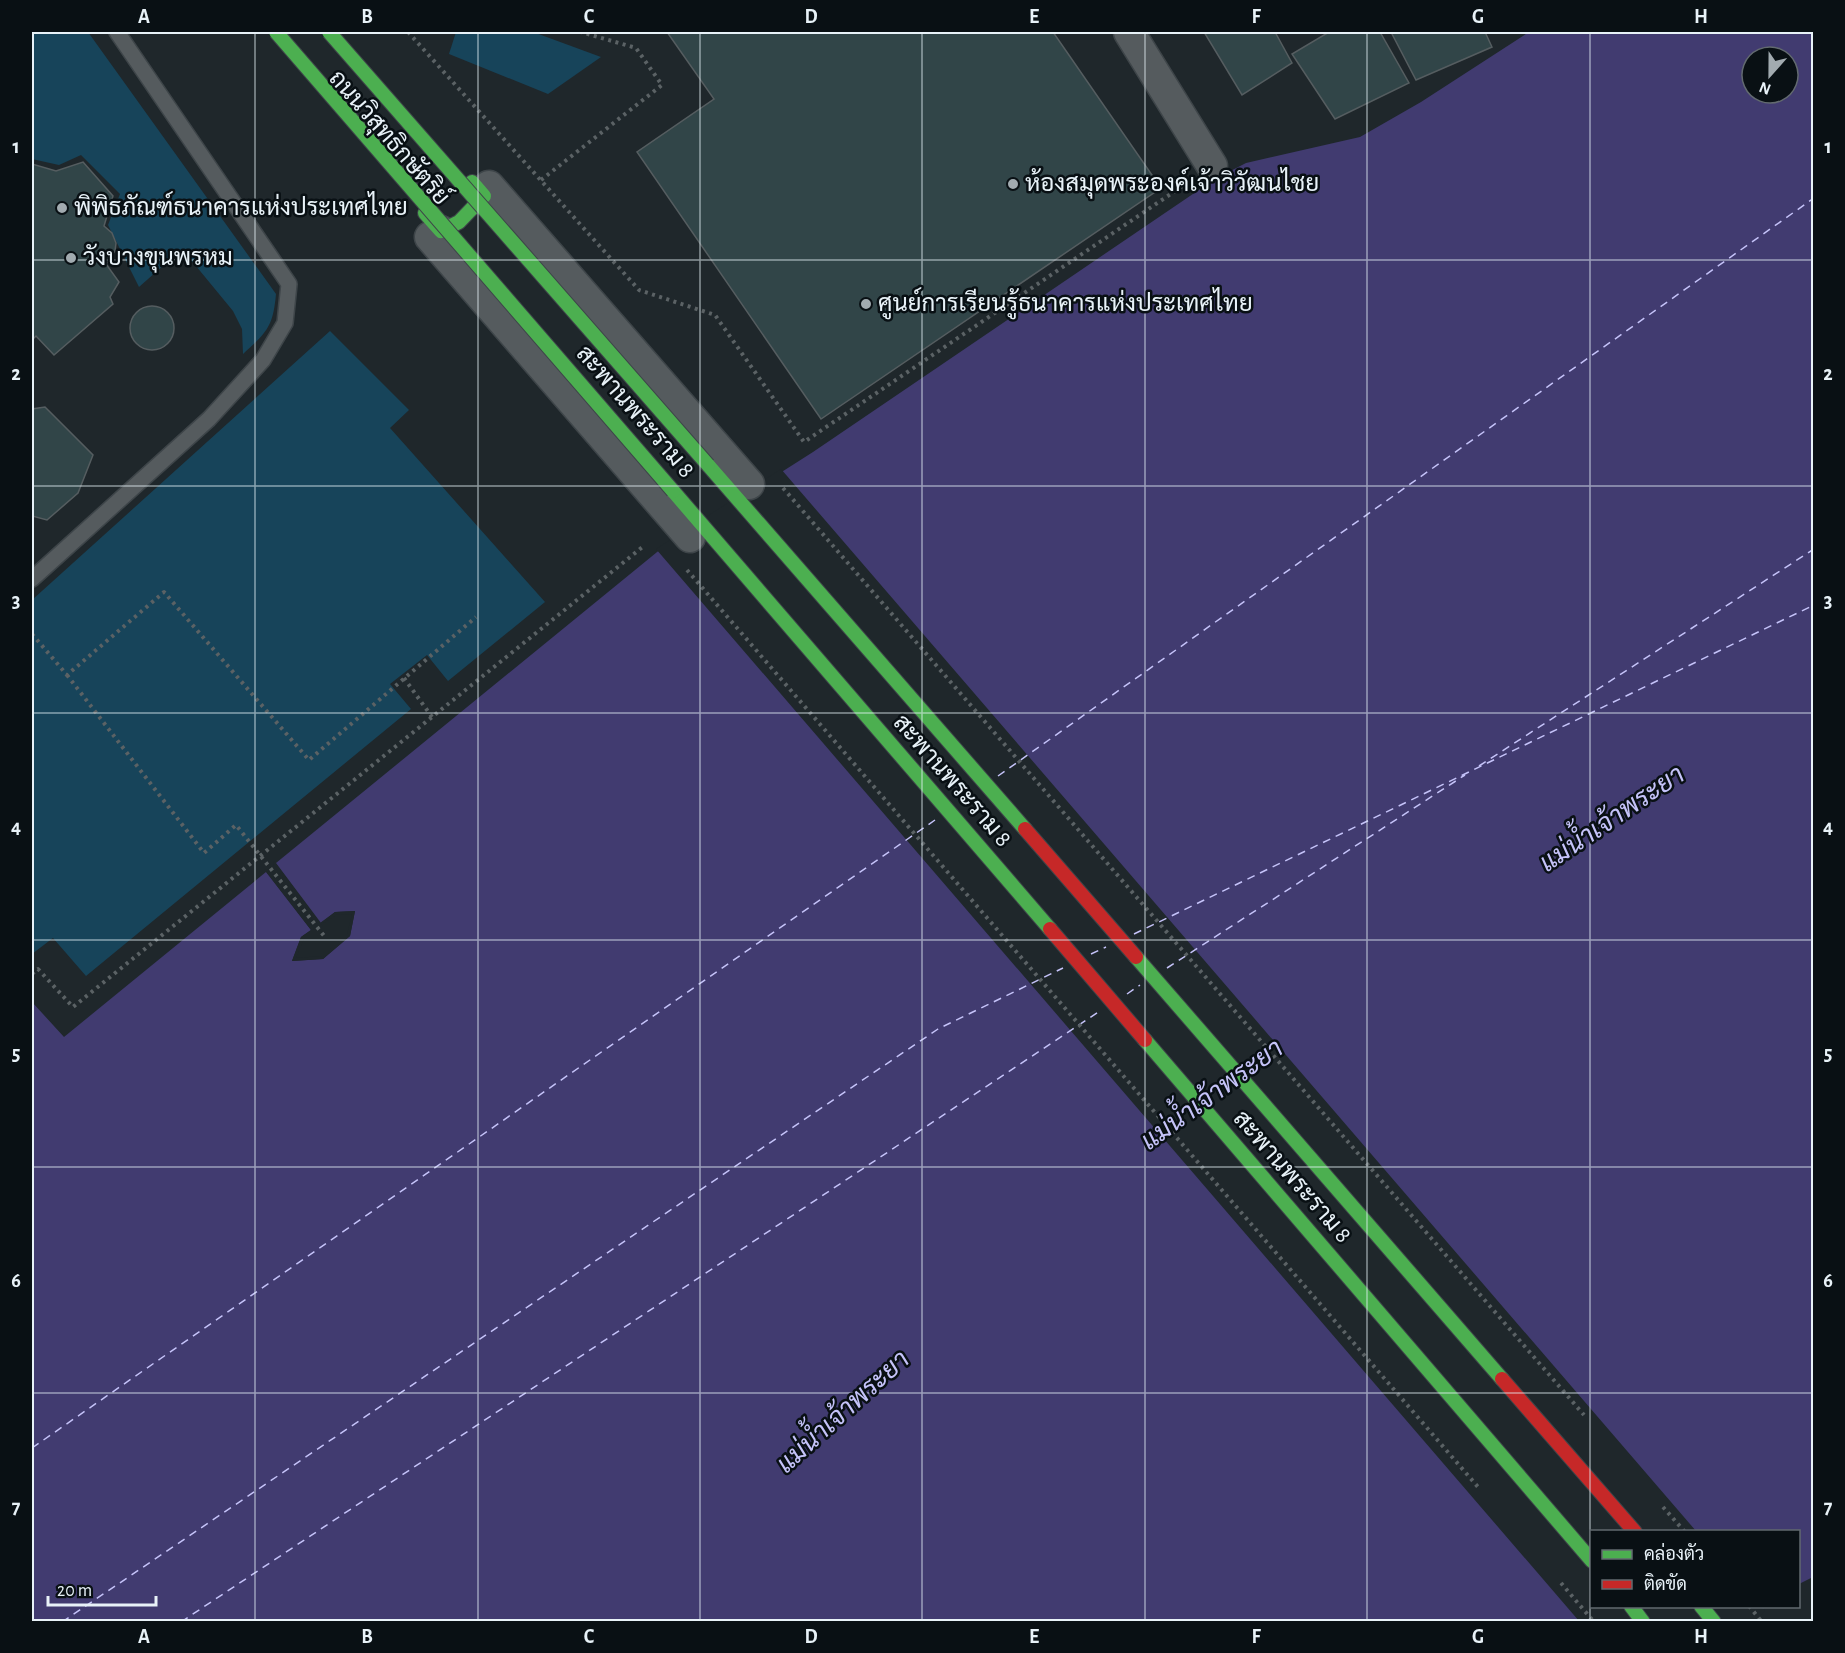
<svg xmlns="http://www.w3.org/2000/svg" width="1845" height="1653" viewBox="0 0 1845 1653" font-family="'Alegreya Sans',Sarabun,sans-serif">
<style>
.green{fill:#17445a}
.water{fill:#413b70;fill-rule:evenodd}
.pier{fill:#1f272b}
.lines{fill:none;stroke-linecap:round;stroke-linejoin:round}
.ferry{stroke:#c5c3f9;stroke-width:1.5;stroke-dasharray:8 6;stroke-linecap:butt}
.building{fill:#314548;stroke:#555d60;stroke-width:1.5}
.lane-casing{stroke:#3e4549;stroke-width:18}
.street-casing{stroke:#3e4549;stroke-width:33}
.fast-casing{stroke:#3e4549;stroke-width:16}
.jam-casing{stroke:#3e4549;stroke-width:16}
.path{stroke:#5b6265;stroke-width:4;stroke-dasharray:3 4.5;stroke-linecap:butt}
.lane{stroke:#555b5e;stroke-width:15}
.street{stroke:#555b5e;stroke-width:30}
.fast{stroke:#4caf50;stroke-width:14}
.jam{stroke:#c62828;stroke-width:14}
.fast-bridge-casing{stroke:#3e4549;stroke-width:16;stroke-linecap:butt}
.fast-bridge{stroke:#4caf50;stroke-width:14}
.grid{fill:none;stroke:#e8f2f8;stroke-width:1.5;stroke-opacity:0.55}
.poi-dot{fill:#a2abb0;stroke:#091014;stroke-width:2}
.labels{text-anchor:middle;dominant-baseline:central;stroke-width:5;stroke-linejoin:round;paint-order:stroke}
.street-label{font-size:24px;fill:#e8f2f8;stroke:#091014}
.poi-label{font-size:24px;fill:#e8f2f8;stroke:#091014;text-anchor:start}
.water-label{font-size:26px;font-style:italic;fill:#c5c3f9;stroke:#091014}
.neatline{fill:none;stroke:#e8f2f8;stroke-width:2}
.grid-label{font-size:20px;text-anchor:middle;font-weight:bold;fill:#e8f2f8}
</style>
<rect width="100%" height="100%" fill="#1f272b"/>
<g class="green">
<path d="M32,32H88L276,294C273,327 267,332 243,354L242,329L233,311L182,249L139,287L108,225L120,194L81,155L59,165L32,159Z"/>
<path d="M456,32H533L601,57L548,94L449,54Z"/>
<path d="M330,331L409,410L390,428L545,602L448,681L427,655L390,684L411,709L86,976L53,938L32,954V600Z"/>
</g>
<path class="water" d="M1529,32H1813V1577L1799,1584L1798,1532H1592V1606L1765,1607L1749,1621H32V1002L64,1037L266,872L311,930L301,937L292,961L323,959L350,936L355,911L335,912L321,923L276,863L662,548L813,452L1215,179L1246,163L1360,137L1421,102ZM1752,57H1788V93H1752Z"/>
<g class="pier">
<path d="M781,469L1696,1531L1592,1532V1606H1761L1765,1611L1754,1622L1579,1621L656,549Z"/>
<path d="M274,861L320,923L335,912L355,911L350,936L323,959L292,961L301,937L311,930L264,869L269,870L314,929L304,939L296,958L322,956L347,934L352,914L336,915L319,926L273,865Z"/>
</g>
<g class="lines">
<g class="ferry">
<path d="M1479,766L1814,549"/>
<path d="M998,776L1814,198"/>
<path d="M961,802L972,795"/>
<path d="M1134,934L1814,605"/>
<path d="M1091,954L1106,947"/>
<path d="M1167,968L1465,775"/>
<path d="M1127,994L1140,985"/>
<path d="M32,1448L935,820"/>
<path d="M62,1622L938,1029L1063,968"/>
<path d="M181,1622L1100,1011"/>
</g>
</g>
<g class="building">
<path d="M667,32H1053L1161,188L821,419L637,152L714,99Z"/>
<path d="M1204,32H1275L1292,63L1242,95Z"/>
<path d="M1329,32H1380L1409,83L1335,119L1292,54Z"/>
<path d="M1391,32H1485L1492,47L1416,80Z"/>
<path d="M83,162L113,196L104,226L112,233L116,243L115,251L106,264L119,282L110,297L113,304L54,355L36,336L32,340V164L56,171Z"/>
<circle cx="152" cy="328" r="22"/>
<path d="M45,407L93,455L78,493L47,520L32,516V409Z"/>
</g>
<g class="lines">
<defs>
<path id="lane" d="M32,579L209,419L263,360L285,323L289,284L117,32"/>
<g id="street">
<path d="M1129,32L1212,166"/>
<path d="M484,196L489,186L749,484"/>
<path d="M441,231L430,237L690,537"/>
</g>
<g id="fast">
<path d="M425,213L441,231L459,222L484,196L472,182"/>
<path d="M708,465L1025,829"/>
<path d="M673,491L1050,929"/>
<path d="M1136,957L1502,1379"/>
<path d="M1145,1040L1592,1561"/>
<path d="M1631,1606L1643,1622"/>
<path d="M1701,1606L1714,1622"/>
</g>
<g id="jam">
<path d="M1025,829L1136,957"/>
<path d="M1050,929L1145,1040"/>
<path d="M1502,1379L1635,1532"/>
</g>
</defs>
<use href="#lane" class="lane-casing"/>
<use href="#street" class="street-casing"/>
<use href="#fast" class="fast-casing"/>
<use href="#jam" class="jam-casing"/>
<g class="path">
<path d="M408,32L639,290L715,315L804,442L1184,185"/>
<path d="M541,180L662,85L636,48L581,32"/>
<path d="M783,488L1584,1415"/>
<path d="M687,570L1478,1487"/>
<path d="M32,634L67,675L164,592L309,760L476,617"/>
<path d="M67,675L204,853L236,825L325,937"/>
<path d="M404,678L432,717"/>
<path d="M32,974L38,969L73,1007L645,545"/>
<path d="M1663,1507L1685,1532"/>
<path d="M1561,1583L1594,1622"/>
<path d="M1749,1606L1762,1622"/>
</g>
<use href="#lane" class="lane"/>
<use href="#street" class="street"/>
<use href="#fast" class="fast"/>
<use href="#jam" class="jam"/>
<defs>
<g id="fast-bridge">
<path d="M276,32L673,491"/>
<path d="M329,32L708,465"/>
</g>
</defs>
<use href="#fast-bridge" class="fast-bridge-casing"/>
<use href="#fast-bridge" class="fast-bridge"/>
</g>
<path class="grid" d="M255,32V1622M478,32V1622M700,32V1622M922,32V1622M1145,32V1622M1367,32V1622M1590,32V1622M32,260H1814M32,486H1814M32,713H1814M32,940H1814M32,1167H1814M32,1393H1814"/>
<g class="poi-dot">
<circle cx="1013" cy="184" r="6"/>
<circle cx="62" cy="208" r="6"/>
<circle cx="71" cy="258" r="6"/>
<circle cx="866" cy="304" r="6"/>
</g>
<g class="labels">
<g class="street-label">
<text transform="translate(389 138) rotate(49)">ถนนวิสุทธิกษัตริย์</text>
<text transform="translate(635 412) rotate(49)">สะพานพระราม 8</text>
<text transform="translate(952 781) rotate(49)">สะพานพระราม 8</text>
<text transform="translate(1292 1177) rotate(49)">สะพานพระราม 8</text>
</g>
<g class="poi-label">
<text x="1025" y="184">ห้องสมุดพระองค์เจ้าวิวัฒนไชย</text>
<text x="74" y="208">พิพิธภัณฑ์ธนาคารแห่งประเทศไทย</text>
<text x="83" y="258">วังบางขุนพรหม</text>
<text x="878" y="304">ศูนย์การเรียนรู้ธนาคารแห่งประเทศไทย</text>
</g>
<g class="water-label">
<text transform="translate(1612 819) rotate(-34)">แม่น้ำเจ้าพระยา</text>
<text transform="translate(1212 1095) rotate(-36)">แม่น้ำเจ้าพระยา</text>
<text transform="translate(843 1412) rotate(-42)">แม่น้ำเจ้าพระยา</text>
</g>
</g>
<rect width="1845" height="1653" fill="none" stroke="#091014" stroke-width="66"/>
<rect x="1590" y="1530" width="210" height="78" fill="#091014" stroke="#626a6f" stroke-width="1.5"/>
<rect x="1602" y="1550" width="30" height="9" fill="#4caf50" stroke="#626a6f" stroke-width="1.5"/>
<text x="1644" y="1560" font-size="18" fill="#e8f2f8">คล่องตัว</text>
<rect x="1602" y="1580" width="30" height="9" fill="#c62828" stroke="#626a6f" stroke-width="1.5"/>
<text x="1644" y="1590" font-size="18" fill="#e8f2f8">ติดขัด</text>
<g transform="translate(1770 75) rotate(201)"><circle r="28" fill="#091014" stroke="#626a6f" stroke-width="1.5"/>
<path d="M0-4.5L10 22L0 15L-10 22Z" fill="#a2abb0"/>
<text y="-9" font-size="16" font-weight="bold" text-anchor="middle" fill="#e8f2f8">N</text>
</g>
<path d="M48 1596v9h108v-9" fill="none" stroke="#e8f2f8" stroke-width="3"/>
<text x="57" y="1596" font-size="18" fill="#e8f2f8" stroke="#091014" stroke-width="4.5" paint-order="stroke">20 m</text>
<rect x="33" y="33" width="1779" height="1587" class="neatline"/>
<g class="grid-label">
<text x="144" y="23">A</text>
<text x="367" y="23">B</text>
<text x="589" y="23">C</text>
<text x="811" y="23">D</text>
<text x="1034" y="23">E</text>
<text x="1256" y="23">F</text>
<text x="1478" y="23">G</text>
<text x="1701" y="23">H</text>
<text x="16" y="153">1</text>
<text x="1828" y="153">1</text>
<text x="16" y="380">2</text>
<text x="1828" y="380">2</text>
<text x="16" y="607">3</text>
<text x="1828" y="607">3</text>
<text x="16" y="833">4</text>
<text x="1828" y="833">4</text>
<text x="16" y="1060">5</text>
<text x="1828" y="1060">5</text>
<text x="16" y="1287">6</text>
<text x="1828" y="1287">6</text>
<text x="16" y="1513">7</text>
<text x="1828" y="1513">7</text>
<text x="144" y="1643">A</text>
<text x="367" y="1643">B</text>
<text x="589" y="1643">C</text>
<text x="811" y="1643">D</text>
<text x="1034" y="1643">E</text>
<text x="1256" y="1643">F</text>
<text x="1478" y="1643">G</text>
<text x="1701" y="1643">H</text>
</g>
</svg>
